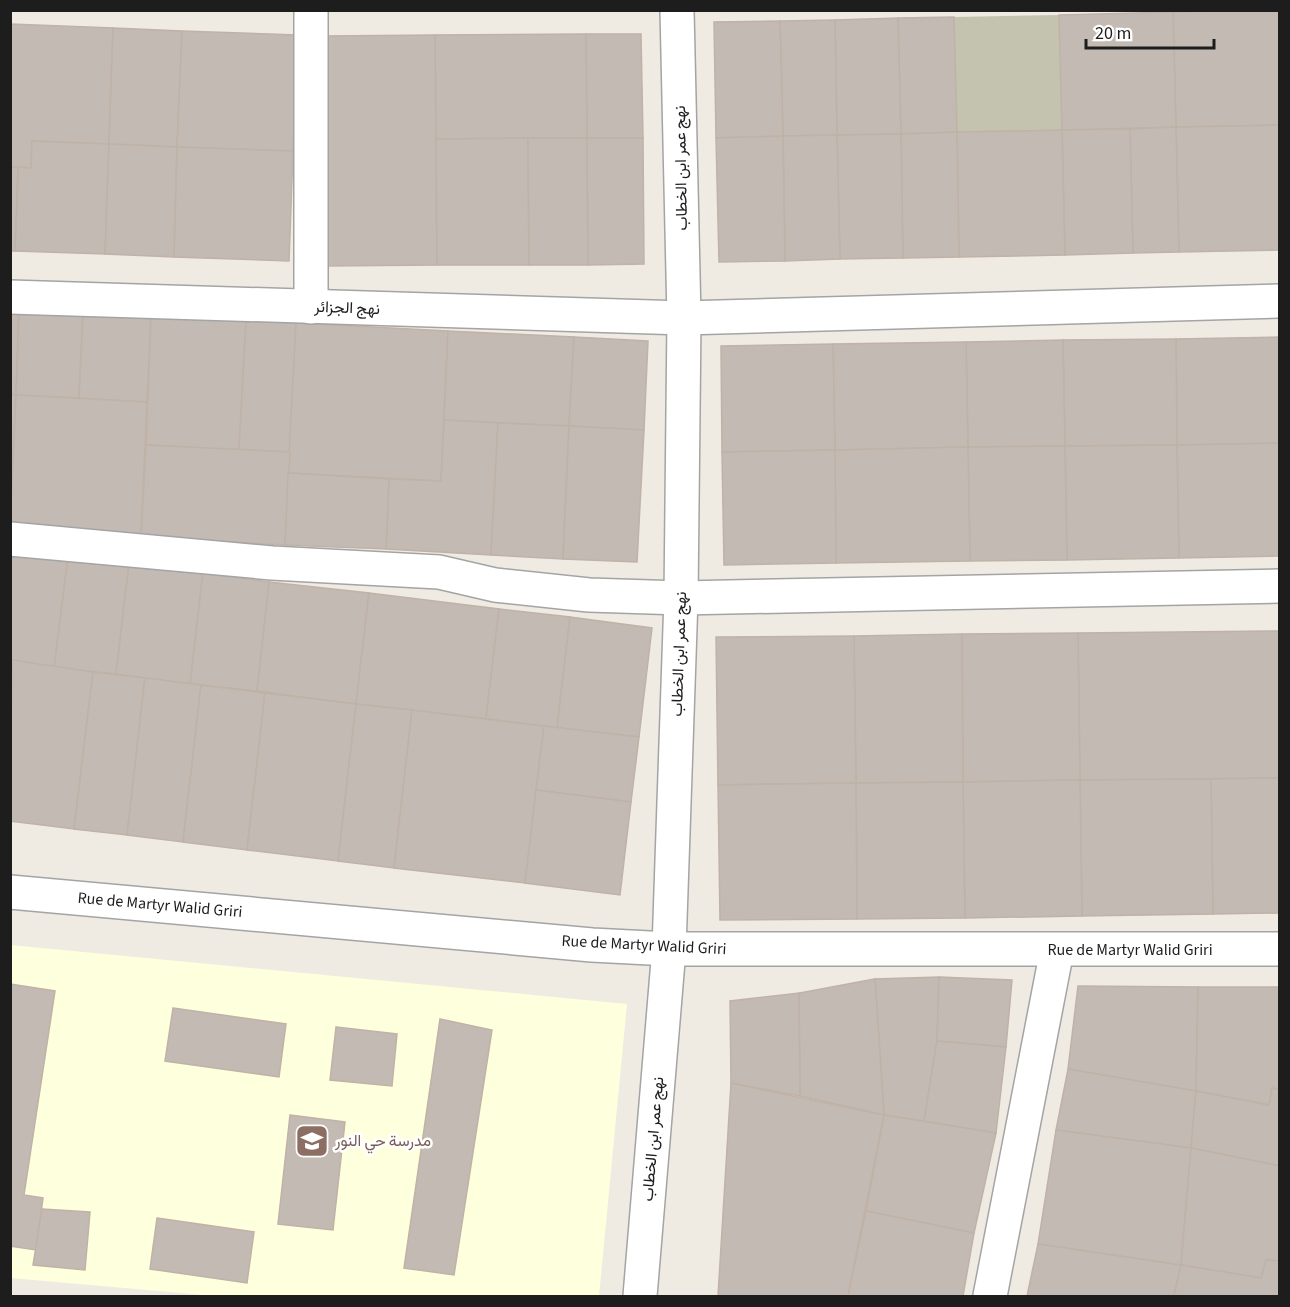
<svg xmlns="http://www.w3.org/2000/svg" width="1290" height="1307" viewBox="0 0 1290 1307" font-family="'Source Sans 3',Vazirmatn,sans-serif">
<style>
.education{fill:#feffdc}
.construction{fill:#c3c3af}
.building{fill:#c3bab3;stroke:#c0b2a6;stroke-width:1.5}
.lines{fill:none;stroke-linecap:round;stroke-linejoin:round}
.minor-casing{stroke:#a4a4a4;stroke-width:36}
.minor{stroke:#fff;stroke-width:33}
.labels{text-anchor:middle;dominant-baseline:central;stroke-width:5;stroke-linejoin:round;paint-order:stroke}
.street-label{font-size:16px;fill:#1d1d1d;stroke:#fff}
.education-label{font-size:16px;fill:#785e54;stroke:#fff;text-anchor:start}
</style>
<rect width="100%" height="100%" fill="#efebe3"/>
<path class="education" d="M10,945L627,1004L599,1296H215L11,1278Z"/>
<path class="construction" d="M1059,15L1062,130L957,132L954,17Z"/>
<g class="building">
<path d="M1280,10V125L1176,127L1173,12Z"/>
<path d="M1173,12L1176,127L1062,130L1059,15Z"/>
<path d="M954,17L957,132L901,134L898,18Z"/>
<path d="M898,18L901,134L837,135L835,20Z"/>
<path d="M835,20L837,135L783,136L780,21Z"/>
<path d="M780,21L783,136L716,138L714,22Z"/>
<path d="M10,24L113,28L109,144L32,141L31,168L10,167Z"/>
<path d="M113,28L182,31L177,147L109,144Z"/>
<path d="M182,31L297,35L293,151L177,147Z"/>
<path d="M586,34H641L643,138H587Z"/>
<path d="M586,34L587,138L436,139L435,35Z"/>
<path d="M435,35L437,265L326,266L325,36Z"/>
<path d="M1280,125V250L1179,252L1176,127Z"/>
<path d="M1176,127L1179,252L1133,253L1130,129Z"/>
<path d="M1130,129L1133,253L1065,255L1062,130Z"/>
<path d="M1062,130L1065,255L959,257L957,132Z"/>
<path d="M957,132L959,257L903,258L901,134Z"/>
<path d="M901,134L903,258L840,259L837,135Z"/>
<path d="M837,135L840,259L785,261L783,136Z"/>
<path d="M783,136L785,261L719,262L716,138Z"/>
<path d="M528,138L529,265H437L436,139Z"/>
<path d="M528,138H587L588,265H529Z"/>
<path d="M587,138H643L644,264L588,265Z"/>
<path d="M32,141L109,144L105,254L15,251L18,167L31,168Z"/>
<path d="M109,144L177,147L174,257L105,254Z"/>
<path d="M177,147L293,151L289,261L174,257Z"/>
<path d="M10,167H18L15,251H10Z"/>
<path d="M10,309H19L16,395L10,394Z"/>
<path d="M19,309L83,313L79,398L16,395Z"/>
<path d="M83,313L151,316L147,402L79,398Z"/>
<path d="M151,316L246,321L239,450L146,445Z"/>
<path d="M246,321L296,323L290,452L239,450Z"/>
<path d="M296,323L448,331L441,481L288,473Z"/>
<path d="M448,331L574,337L569,426L444,420Z"/>
<path d="M574,337L648,341L644,430L569,426Z"/>
<path d="M1280,337V443L1177,445L1176,339Z"/>
<path d="M1176,339L1177,445L1065,446L1063,340Z"/>
<path d="M1063,340L1065,446L968,447L966,342Z"/>
<path d="M966,342L968,447L835,450L833,344Z"/>
<path d="M833,344L835,450L722,452L721,346Z"/>
<path d="M10,394L16,395L10,504Z"/>
<path d="M16,395L147,402L141,537L10,531Z"/>
<path d="M444,420L498,423L491,555L386,549L389,479L441,481Z"/>
<path d="M498,423L569,426L563,559L491,555Z"/>
<path d="M569,426L644,430L637,562L563,559Z"/>
<path d="M1280,443V556L1179,558L1177,445Z"/>
<path d="M146,445L290,452L285,545L141,537Z"/>
<path d="M1177,445L1179,558L1067,560L1065,446Z"/>
<path d="M1065,446L1067,560L970,561L968,447Z"/>
<path d="M968,447L970,561L836,563L835,450Z"/>
<path d="M835,450L836,563L724,565L722,452Z"/>
<path d="M288,473L389,479L386,549L285,545Z"/>
<path d="M10,550L68,557L54,668L10,660Z"/>
<path d="M68,557L129,564L116,674L54,668Z"/>
<path d="M129,564L203,573L190,684L116,674Z"/>
<path d="M203,573L269,582L257,691L190,684Z"/>
<path d="M269,582L369,593L356,704L257,691Z"/>
<path d="M369,593L499,609L486,719L356,704Z"/>
<path d="M499,609L570,617L557,728L486,719Z"/>
<path d="M570,617L652,628L639,737L557,728Z"/>
<path d="M1280,631V778L1080,780L1078,633Z"/>
<path d="M1078,633L1080,780L963,782L962,634Z"/>
<path d="M962,634L963,782L856,783L854,636Z"/>
<path d="M854,636L856,783L718,785L716,637Z"/>
<path d="M12,660L93,672L74,829L10,821Z"/>
<path d="M93,672L145,678L127,835L74,829Z"/>
<path d="M145,678L201,685L183,842L127,835Z"/>
<path d="M201,685L265,693L247,850L183,842Z"/>
<path d="M265,693L356,704L338,861L247,850Z"/>
<path d="M356,704L412,710L394,868L338,861Z"/>
<path d="M412,710L544,726L525,883L394,868Z"/>
<path d="M544,726L639,737L631,802L536,790Z"/>
<path d="M1280,778V913L1213,914L1211,779Z"/>
<path d="M1211,779L1213,914L1082,916L1080,780Z"/>
<path d="M1080,780L1082,916L965,918L963,782Z"/>
<path d="M963,782L965,918L857,919L856,783Z"/>
<path d="M856,783L857,919L720,920L718,785Z"/>
<path d="M536,790L631,802L620,895L525,883Z"/>
<path d="M939,977L937,1041L924,1121L884,1115L875,979Z"/>
<path d="M939,977L1012,980L1006,1047L937,1041Z"/>
<path d="M875,979L884,1115L800,1096L799,993Z"/>
<path d="M10,984L55,991L24,1195L43,1198L36,1250L10,1246Z"/>
<path d="M1078,986L1198,987L1196,1091L1068,1069Z"/>
<path d="M1198,987H1280V1090L1272,1088L1269,1105L1196,1091Z"/>
<path d="M799,993L800,1096L731,1083L730,1001Z"/>
<path d="M173,1008L286,1024L279,1077L165,1061Z"/>
<path d="M440,1019L492,1030L454,1275L404,1268Z"/>
<path d="M336,1027L397,1034L392,1086L330,1080Z"/>
<path d="M937,1041L1006,1047L996,1133L924,1121Z"/>
<path d="M1068,1069L1196,1091L1191,1148L1056,1130Z"/>
<path d="M731,1083L884,1115L848,1296H718Z"/>
<path d="M1272,1088L1280,1090V1166L1191,1148L1196,1091L1269,1105Z"/>
<path d="M290,1115L345,1122L333,1230L278,1224Z"/>
<path d="M884,1115L996,1133L974,1233L866,1211Z"/>
<path d="M1056,1130L1191,1148L1181,1265L1038,1244Z"/>
<path d="M1191,1148L1280,1166V1261L1266,1260L1261,1278L1181,1265Z"/>
<path d="M42,1209L90,1212L85,1270L33,1265Z"/>
<path d="M866,1211L974,1233L963,1296H848Z"/>
<path d="M157,1218L254,1232L247,1283L150,1269Z"/>
<path d="M1038,1244L1181,1265L1174,1296H1027Z"/>
<path d="M1266,1260L1280,1261V1296H1174L1181,1265L1261,1278Z"/>
</g>
<g class="lines">
<defs>
<g id="minor">
<path d="M10,297L684,318L1280,301"/>
<path d="M311,307V10"/>
<path d="M10,539L272,563L439,572L495,585L589,595L681,598L1280,586"/>
<path d="M10,892L592,945L669,949H1280"/>
<path d="M640,1296L669,949L681,598L684,318L677,10"/>
<path d="M990,1296L1057,950"/>
</g>
</defs>
<use href="#minor" class="minor-casing"/>
<use href="#minor" class="minor"/>
</g>
<defs>
<symbol id="school-square" viewBox="-11 -11 22 22"><rect x="-9" y="-9" width="18" height="18" rx="4" fill="#8d6e63" stroke="#fff"/><path d="M0-5L7-2L0 1L-7-2ZM-4 1L0 2.5L4 1V4Q0 6-4 4Z" fill="#fff"/></symbol>
</defs>
<g fill-rule="evenodd">
<use href="#school-square" x="293" y="1122" width="38" height="38"/>
</g>
<g class="labels">
<g class="street-label">
<text transform="translate(681 168) rotate(-91)">نهج عمر ابن الخطاب</text>
<text transform="translate(347 308) rotate(2)">نهج الجزائر</text>
<text transform="translate(679 654) rotate(-88)">نهج عمر ابن الخطاب</text>
<text transform="translate(160 905) rotate(5)">Rue de Martyr Walid Griri</text>
<text transform="translate(644 945) rotate(3)">Rue de Martyr Walid Griri</text>
<text x="1130" y="950">Rue de Martyr Walid Griri</text>
<text transform="translate(653 1139) rotate(-85)">نهج عمر ابن الخطاب</text>
</g>
<g class="education-label">
<text x="335" y="1141">مدرسة حي النور</text>
</g>
</g>
<rect width="1290" height="1307" fill="none" stroke="#1d1d1d" stroke-width="24"/>
<path d="M1086 39v9h128v-9" fill="none" stroke="#1d1d1d" stroke-width="3"/>
<text x="1095" y="39" font-size="18" fill="#1d1d1d" stroke="#ffffff" stroke-width="4.5" paint-order="stroke">20 m</text>
</svg>
